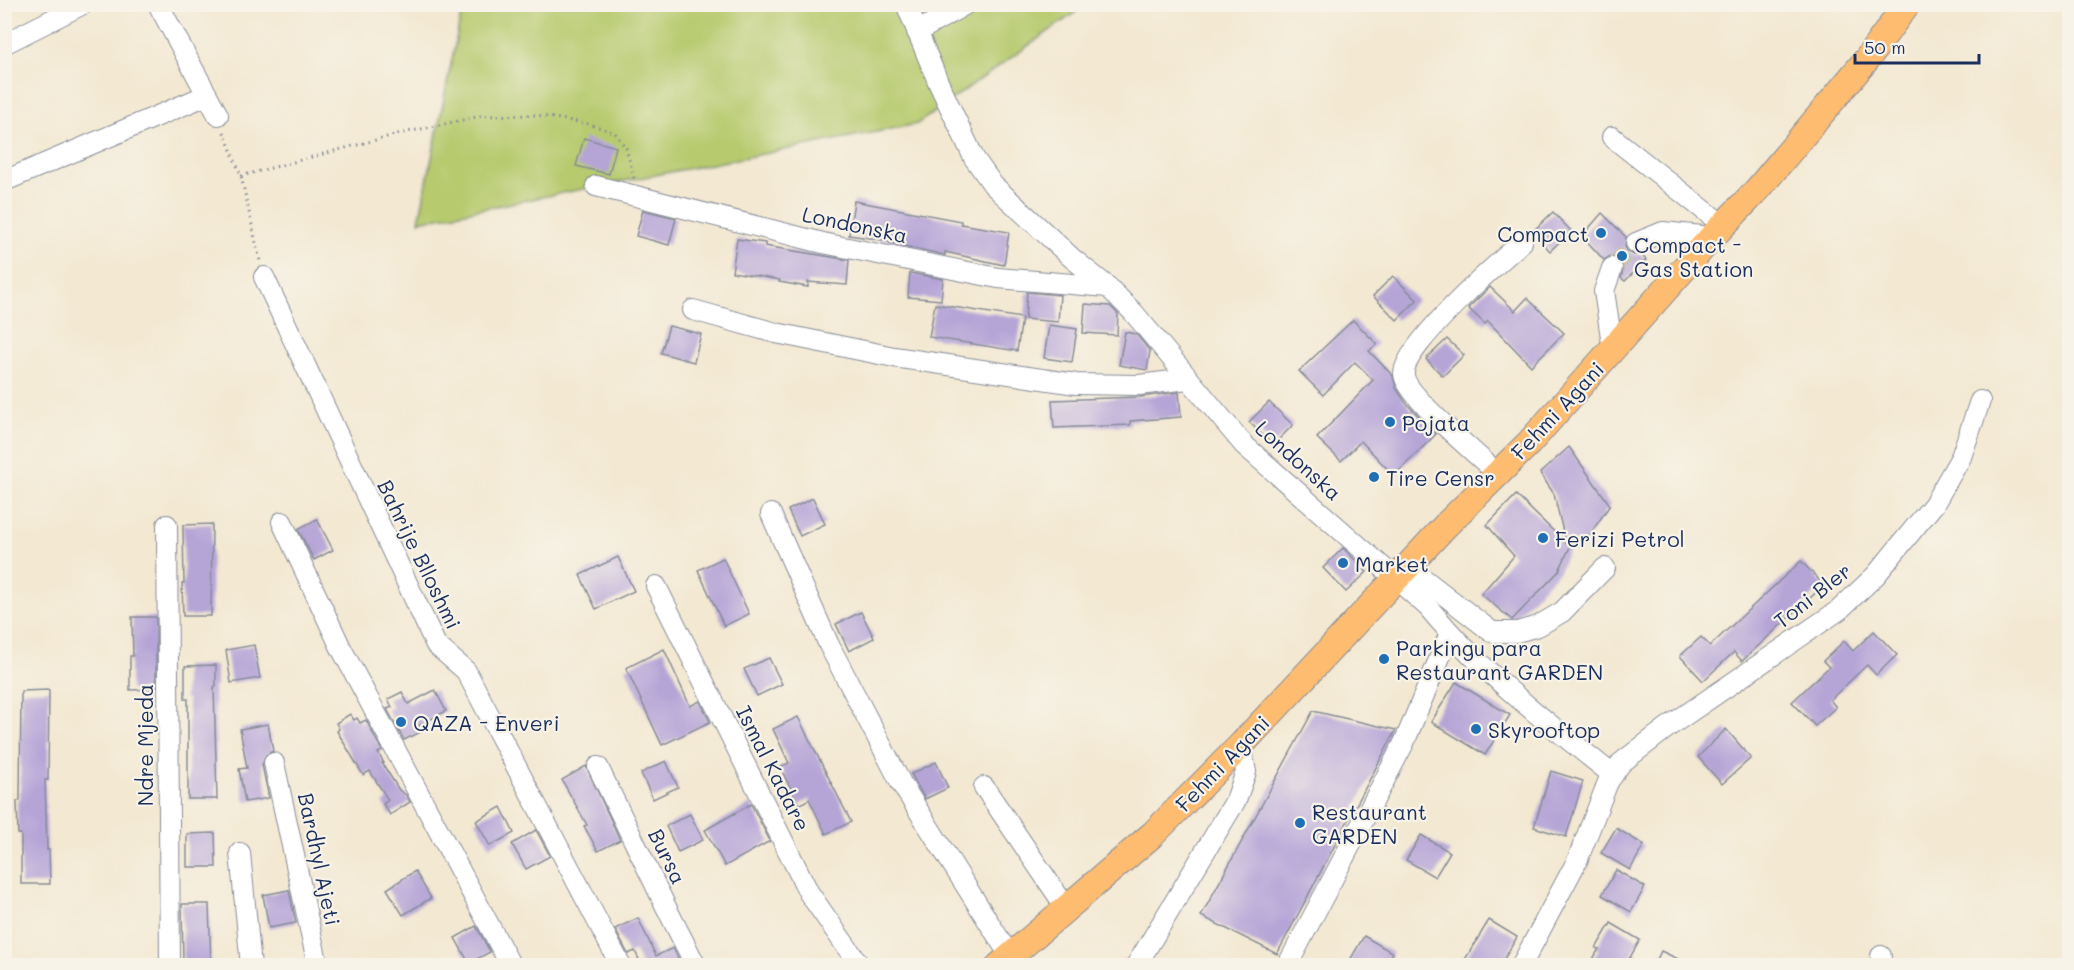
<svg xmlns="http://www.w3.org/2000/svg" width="2074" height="970" viewBox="0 0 2074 970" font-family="Mali,sans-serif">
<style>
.green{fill:#b7ca6e;stroke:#697c66;stroke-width:1.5}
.building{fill:#b5a5d7}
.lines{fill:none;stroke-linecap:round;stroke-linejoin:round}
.minor-tunnel{stroke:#c8c3ba;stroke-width:20;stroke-dasharray:20 10;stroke-linecap:butt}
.minor-casing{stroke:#878c98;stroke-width:22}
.major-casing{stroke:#878c98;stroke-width:28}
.path{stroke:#878c98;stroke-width:3;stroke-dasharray:1.5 4.5;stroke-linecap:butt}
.minor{stroke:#fff;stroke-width:20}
.major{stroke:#febc70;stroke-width:26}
.poi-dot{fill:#1f6fb2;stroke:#f7f3e8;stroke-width:2}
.labels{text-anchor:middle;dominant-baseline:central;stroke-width:4.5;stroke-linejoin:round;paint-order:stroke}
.street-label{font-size:21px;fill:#1b2f5e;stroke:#f7f3e8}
.poi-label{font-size:21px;fill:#1b2f5e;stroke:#f7f3e8;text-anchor:start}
</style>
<rect width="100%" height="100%" fill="#f7f3e8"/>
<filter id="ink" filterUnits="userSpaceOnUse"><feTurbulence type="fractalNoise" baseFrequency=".0167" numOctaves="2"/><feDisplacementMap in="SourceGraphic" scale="12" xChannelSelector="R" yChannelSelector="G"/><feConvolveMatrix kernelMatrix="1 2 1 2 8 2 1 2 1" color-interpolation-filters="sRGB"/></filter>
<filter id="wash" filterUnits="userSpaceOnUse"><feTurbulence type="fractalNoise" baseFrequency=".008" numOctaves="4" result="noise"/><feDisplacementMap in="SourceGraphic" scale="24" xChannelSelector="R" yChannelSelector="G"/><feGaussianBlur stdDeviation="1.35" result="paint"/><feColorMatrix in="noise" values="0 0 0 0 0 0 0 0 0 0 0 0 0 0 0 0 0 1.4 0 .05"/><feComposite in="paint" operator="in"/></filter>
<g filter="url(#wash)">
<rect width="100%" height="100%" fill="#f3e8d1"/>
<path class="green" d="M463,5H1086L917,124L419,221Z"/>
<g id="blocks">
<g class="building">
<path d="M584,138L616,147L609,174L576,166Z"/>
<path d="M854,201L961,221V224L1009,232L1004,265L945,252V255L890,243L891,241L849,235Z"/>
<path d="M643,210L676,218L669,245L636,236Z"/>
<path d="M1553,212L1571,231L1550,251L1532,232Z"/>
<path d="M1602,213L1626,237L1625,247L1628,252L1634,255L1641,254L1646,260L1625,281L1621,278L1624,266L1621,260L1610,256L1604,260L1582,236Z"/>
<path d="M737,239L765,243V246L849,260L847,285L808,282V287L779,282L780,280L732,272Z"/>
<path d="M910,273L943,279L941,300L908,297Z"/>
<path d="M1393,276L1417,300L1397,320L1373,296Z"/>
<path d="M1490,287L1515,311L1527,298L1564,333L1531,366L1488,321L1485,324L1468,308Z"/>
<path d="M1027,292L1060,295L1058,322L1025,319Z"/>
<path d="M935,304L1022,318L1017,351L929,337Z"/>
<path d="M1085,304L1110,306L1118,314L1117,335L1083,333Z"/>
<path d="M1353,320L1377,344L1369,351L1393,376L1396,388L1406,403L1436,434L1394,476L1361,441L1341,461L1317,438L1373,380L1355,362L1323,395L1299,371Z"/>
<path d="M1049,325L1077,329L1072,362L1044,358Z"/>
<path d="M669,326L701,334L694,362L661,353Z"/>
<path d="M1125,332L1136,334L1150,351L1147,370L1119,365Z"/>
<path d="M1447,339L1464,355L1443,376L1426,359Z"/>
<path d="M1179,392L1181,417L1130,421V425L1054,428L1052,400L1140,397Z"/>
<path d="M1269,402L1293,425L1273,445L1249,422Z"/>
<path d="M1569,447L1610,505L1582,546L1565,540L1554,494L1540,473Z"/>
<path d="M1516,495L1570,547L1559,571L1512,620L1481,594L1514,556L1487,525Z"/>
<path d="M813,498L825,524L800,536L788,510Z"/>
<path d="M317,519L333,550L314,560L298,529Z"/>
<path d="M212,524L211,616H183L182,583H184L183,525Z"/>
<path d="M1343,548L1367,572L1346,592L1323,568Z"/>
<path d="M618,557L634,591L596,609L580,575Z"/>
<path d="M723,558L749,614L724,626L698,570Z"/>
<path d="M1801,561L1824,585L1742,661L1734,652L1703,681L1680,656L1701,637L1710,646Z"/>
<path d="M861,612L874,638L849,651L836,624Z"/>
<path d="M132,617H156V689L130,690V656H133Z"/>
<path d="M1874,631L1897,655L1876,675L1867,665L1830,700L1836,707L1815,726L1792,702L1829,667L1823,661L1844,641L1853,651Z"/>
<path d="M254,645L260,678L231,683L226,650Z"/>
<path d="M664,649L690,706L700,701L710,722L662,745L626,668Z"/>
<path d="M769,658L782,684L757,696L744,669Z"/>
<path d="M216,665V686L214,687L217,799H188V699H185V666Z"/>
<path d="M1456,682L1510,715L1485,755L1431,722Z"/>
<path d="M49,690L48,780H45L47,850H49L50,884H21V834H18L17,801L20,800L21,691Z"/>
<path d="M435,690L446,711L418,726L421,732L404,740L387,709L392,707L388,699L402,692L408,704Z"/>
<path d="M1313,711L1396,730L1277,954L1201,916Z"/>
<path d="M350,714L354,720L357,718L360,723L366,720L382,751L378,753L384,763H382L399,790L406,795L410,802L390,815L383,804L388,800L370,771L363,775L337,731L339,729L336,723Z"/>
<path d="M798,717L851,822L826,834L809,799L799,805L780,767L789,763L773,729Z"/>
<path d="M268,724L273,751L266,755L262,765L269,798L245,802L239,769L247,768L240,729Z"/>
<path d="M1726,729L1751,758L1722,784L1698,757Z"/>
<path d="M666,761L678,787L653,799L641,773Z"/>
<path d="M936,762L948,788L925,799L911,774Z"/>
<path d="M586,766L620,840L598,851L584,826L587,825L562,780Z"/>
<path d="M1551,771L1583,781L1566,837L1534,827Z"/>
<path d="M751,804L770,841L725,866L705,830Z"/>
<path d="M501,807L514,833L490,846L476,821Z"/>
<path d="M690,814L703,840L678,852L666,826Z"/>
<path d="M1616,828L1644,845L1630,870L1601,853Z"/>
<path d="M536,830L550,856L526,869L512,844Z"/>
<path d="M215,833L216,867H187V834Z"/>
<path d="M1421,835L1450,852L1435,877L1406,860Z"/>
<path d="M1616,870L1645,887L1631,912L1602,895Z"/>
<path d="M415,871L431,898L403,915L387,889Z"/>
<path d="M289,890L296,923L269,928L263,895Z"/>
<path d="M182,904H209L211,966H183Z"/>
<path d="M638,918L656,956L673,948L682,966H637L641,964L635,951L628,954L615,929Z"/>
<path d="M1489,920L1517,937L1500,966H1461Z"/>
<path d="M1611,923L1640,940L1625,966H1589L1599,949L1596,948Z"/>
<path d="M476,926L490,952L469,963L455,938Z"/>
<path d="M1364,936L1393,953L1386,966H1358L1350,960Z"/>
<path d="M1661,951L1693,966H1654Z"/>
</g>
</g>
</g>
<g filter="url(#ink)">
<use href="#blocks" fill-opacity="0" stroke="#878c98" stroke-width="1.5"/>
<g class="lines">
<path class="minor-tunnel" d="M1612,268L1636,243"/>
<defs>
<g id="minor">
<path d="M158,4L218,115"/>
<path d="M906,4L939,84L974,158L993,185L1073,259L1108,287"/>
<path d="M917,32L966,4"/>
<path d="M4,44L83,4"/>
<path d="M1612,137L1724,226"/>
<path d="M9,179L207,95"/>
<path d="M596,186L823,243L998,278L1108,287L1133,312L1244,445L1428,607C1481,672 1547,723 1613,775"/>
<path d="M1636,243L1663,232L1712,237"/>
<path d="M1612,268L1604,291L1613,350"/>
<path d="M264,277L436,645L466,671L621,966"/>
<path d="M693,310L776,333L894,357L1076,384L1139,385L1188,379"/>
<path d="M1497,473C1480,457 1404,394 1404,374C1402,347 1499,262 1522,242"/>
<path d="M771,514L829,645L901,783L1010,956"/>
<path d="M282,522L341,648L511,966"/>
<path d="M167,525L170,966"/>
<path d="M1407,566L1492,632H1517L1538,626L1562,612L1605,568"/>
<path d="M656,586L809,893L860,966"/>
<path d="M274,763L318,966"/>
<path d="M598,767L668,911L696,966"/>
<path d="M984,787L1067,909"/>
<path d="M240,853L251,966"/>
<path d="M1136,966L1236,800L1246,772L1241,745"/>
<path d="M1287,966L1404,743L1450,633"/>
<path d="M1521,966L1577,861L1608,782L1621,763L1668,727L1839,610L1876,575L1934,504L1961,457L1980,401"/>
<path d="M1880,966L1881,956"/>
</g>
<path id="major" d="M999,966L1153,834L1241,745L1446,525L1529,443L1712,237L1758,189L1867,59L1907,4"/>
</defs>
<use href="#minor" class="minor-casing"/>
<use href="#major" class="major-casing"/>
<g class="path">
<path d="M224,132L241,176L260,261"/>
<path d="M241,176L398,134L481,116L537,115L589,124L615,133L626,148L634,178"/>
</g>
<use href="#minor" class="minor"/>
<use href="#major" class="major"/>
</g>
</g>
<g class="poi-dot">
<circle cx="1601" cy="233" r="6"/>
<circle cx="1622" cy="256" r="6"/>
<circle cx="1390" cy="422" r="6"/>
<circle cx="1374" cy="477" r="6"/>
<circle cx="1543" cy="538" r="6"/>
<circle cx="1343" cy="563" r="6"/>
<circle cx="1384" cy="659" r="6"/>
<circle cx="401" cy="722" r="6"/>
<circle cx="1476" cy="729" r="6"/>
<circle cx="1300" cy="823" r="6"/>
</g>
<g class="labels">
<g class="street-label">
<text transform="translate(855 224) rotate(12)">Londonska</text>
<text transform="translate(1557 410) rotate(-47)">Fehmi Agani</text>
<text transform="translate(1299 460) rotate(42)">Londonska</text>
<text transform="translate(420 554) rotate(64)">Bahrije Blloshmi</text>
<text transform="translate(1812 595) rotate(-38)">Toni Bler</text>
<text transform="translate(144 745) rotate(-90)">Ndre Mjeda</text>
<text transform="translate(1222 763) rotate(-46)">Fehmi Agani</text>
<text transform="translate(774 768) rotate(63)">Ismal Kadare</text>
<text transform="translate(668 856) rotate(64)">Bursa</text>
<text transform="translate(320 859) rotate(78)">Bardhyl Ajeti</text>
</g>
<g class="poi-label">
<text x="1589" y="233" text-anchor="end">Compact</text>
<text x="1634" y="244">Compact -<tspan x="1634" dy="24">Gas Station</tspan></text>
<text x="1402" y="422">Pojata</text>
<text x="1386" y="477">Tire Censr</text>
<text x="1555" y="538">Ferizi Petrol</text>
<text x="1355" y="563">Market</text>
<text x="1396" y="647">Parkingu para<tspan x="1396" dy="24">Restaurant GARDEN</tspan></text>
<text x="413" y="722">QAZA - Enveri</text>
<text x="1488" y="729">Skyrooftop</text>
<text x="1312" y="811">Restaurant<tspan x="1312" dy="24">GARDEN</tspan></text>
</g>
</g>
<rect width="2074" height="970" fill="none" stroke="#f7f3e8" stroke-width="24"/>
<path d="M1855 54v9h124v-9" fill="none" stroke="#1b2f5e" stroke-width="3"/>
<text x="1864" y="54" font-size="18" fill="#1b2f5e" stroke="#f7f3e8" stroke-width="4.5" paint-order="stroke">50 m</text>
</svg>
